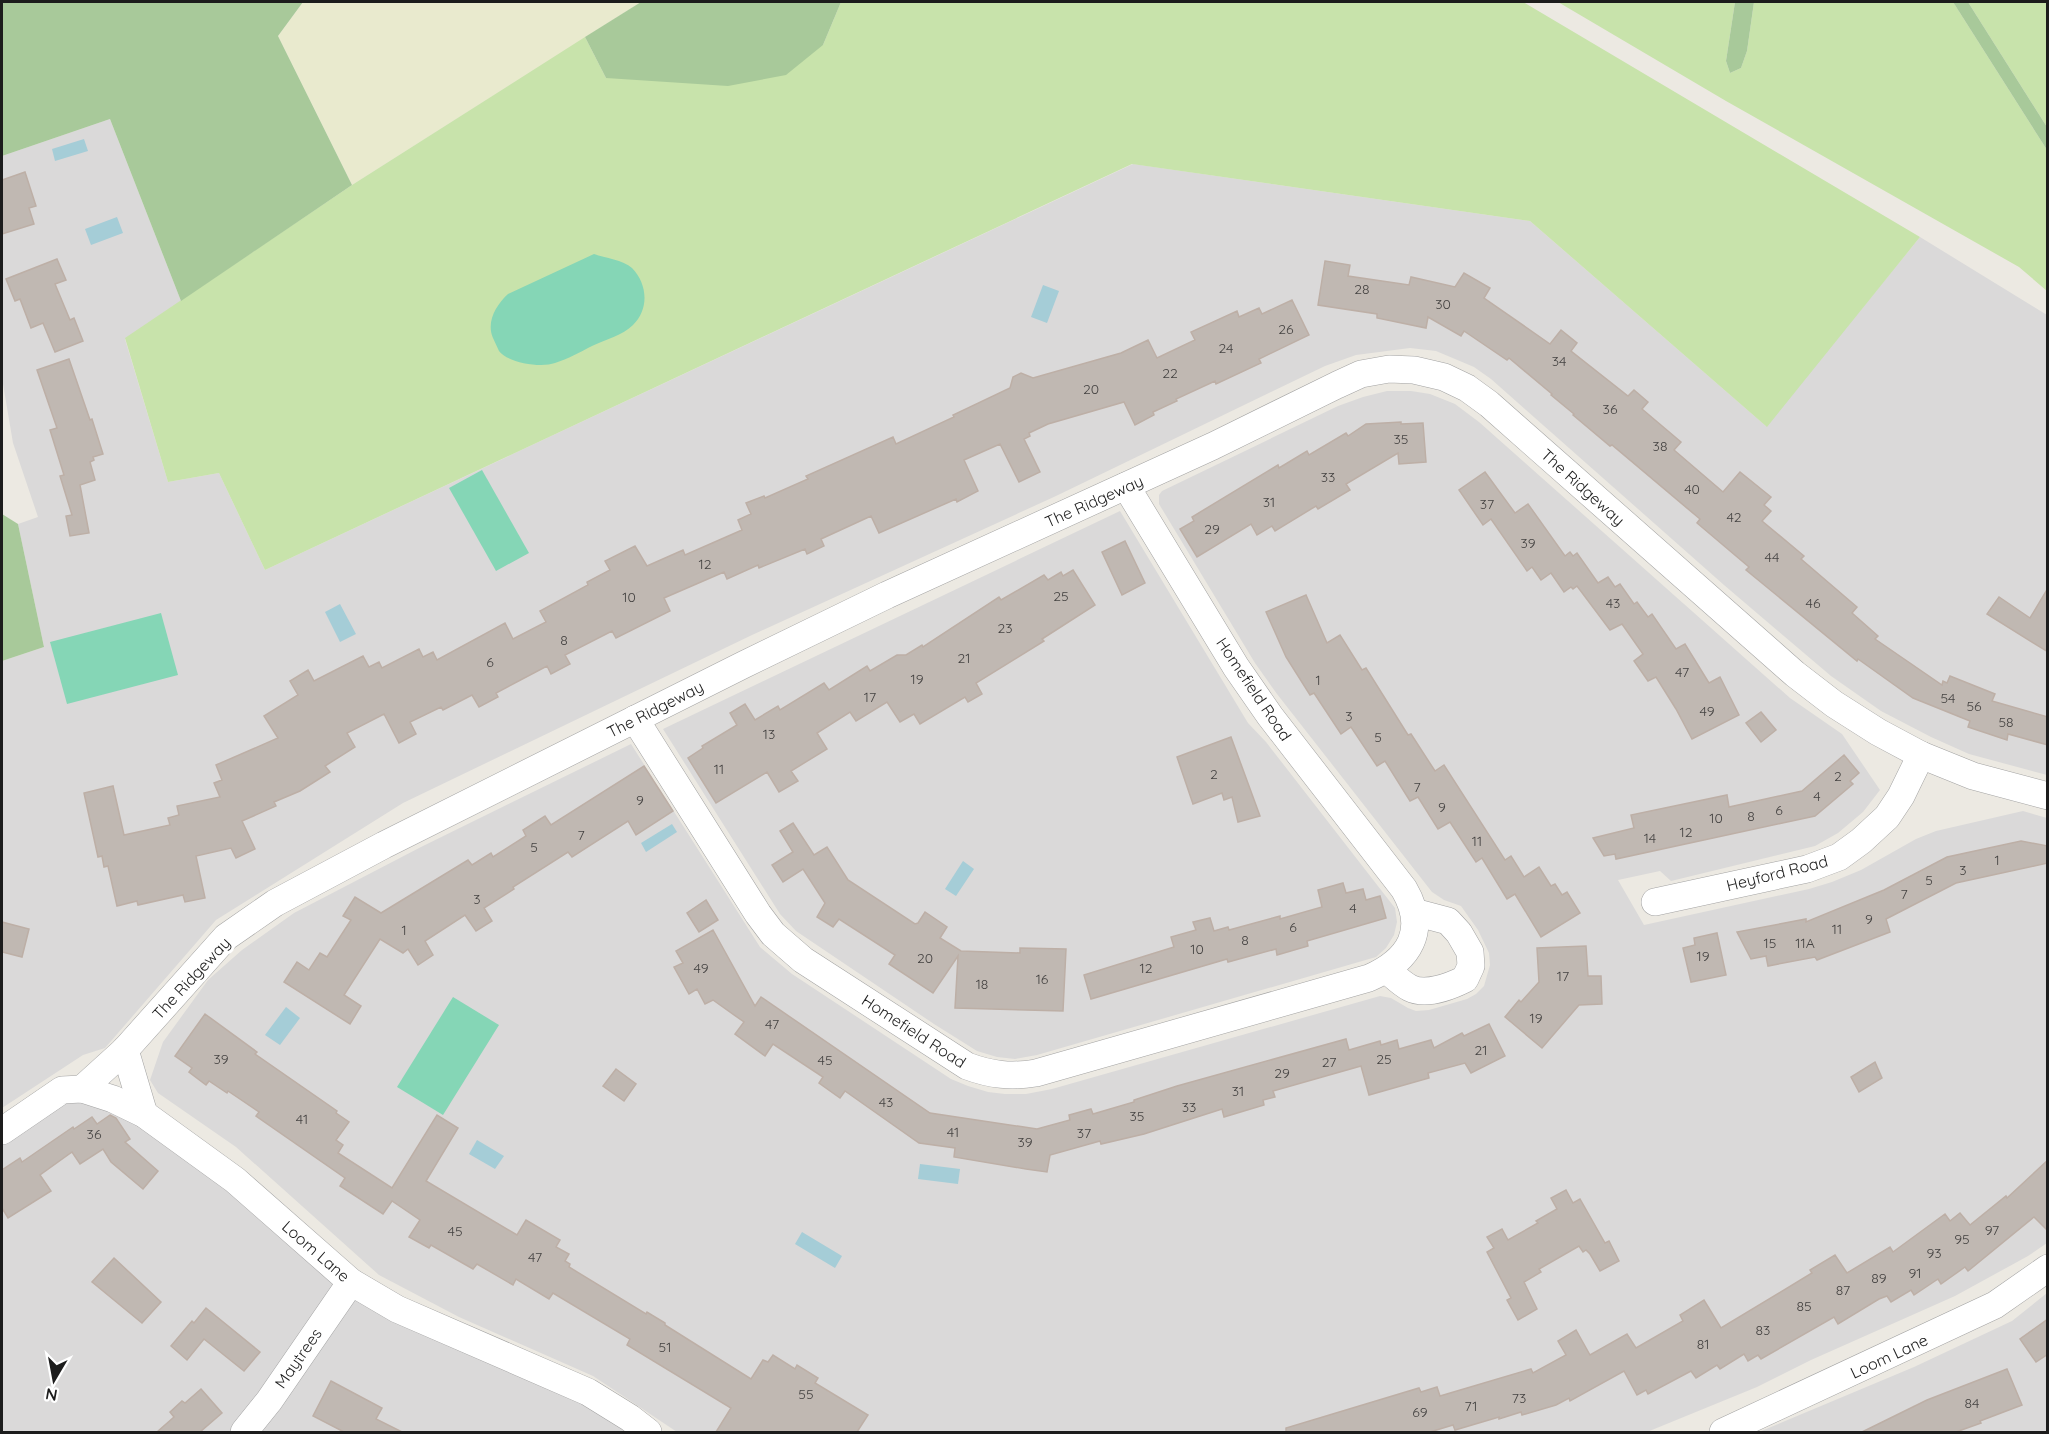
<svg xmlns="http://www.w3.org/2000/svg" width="2049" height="1434" viewBox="0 0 2049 1434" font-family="Quicksand,sans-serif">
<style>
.residential{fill:#dad9d9}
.farmland{fill:#e9eace}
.grass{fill:#c8e3ab}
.forest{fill:#a8c99a}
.pitch{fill:#85d6b6}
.water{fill:#a5cdd7}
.building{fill:#c0b8b2;stroke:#bdafa6;stroke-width:1.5}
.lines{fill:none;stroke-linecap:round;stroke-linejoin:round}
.minor-casing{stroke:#a3a3a3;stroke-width:28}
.minor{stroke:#fff;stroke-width:27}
.labels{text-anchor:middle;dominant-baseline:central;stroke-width:6;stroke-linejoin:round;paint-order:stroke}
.number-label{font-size:14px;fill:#454342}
.street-label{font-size:16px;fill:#1c1c1c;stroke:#fff}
</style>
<rect width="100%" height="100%" fill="#ece9e2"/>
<g class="residential">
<path d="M110,119L181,301L125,339L168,482L219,473L265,570L1133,164L1530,221L1766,426L1920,237L2047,315V775L1969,754L1931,737L1881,711L1831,676L1724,585L1491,379L1474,367L1436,351L1410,348L1356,355L1325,366L1056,496L752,635L403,803L216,920L105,1048L83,1055L2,1108V661L44,647L18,524L38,517L13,443L2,378V156Z"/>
<path d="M1387,391H1411L1430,394L1455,404L1479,422L1790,698L1842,734L1880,790L1863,812L1838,833L1815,846L1671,881L1660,871L1618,880L1644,925L1809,889L1832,882L1861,870L1916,839L1936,831L2023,811L2047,818V1243L2028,1256L1955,1296L1811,1360L1757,1387L1647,1432H677L593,1376L459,1317L379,1275L236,1147L158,1093L150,1080L163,1042L208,980L242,950L294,913L421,847L631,744L760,947L792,974L951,1079L968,1086L988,1092L1005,1094H1026L1052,1089L1380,996L1391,998L1408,1008L1416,1011L1429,1010L1467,999L1476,994L1484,986L1490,965L1489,953L1478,930L1461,906L1444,900L1432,892L1277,694L1255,663L1159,504V495L1162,491L1338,406L1363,397Z"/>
<path d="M1120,511L1248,723L1266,742L1395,908L1397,922L1394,935L1386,948L1376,957L1037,1055L1015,1059L997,1057L977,1051L934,1024L796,931L780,914L663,729Z"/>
<path d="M67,1101H87L109,1107L181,1154L222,1182L347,1292L586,1402L630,1432H2V1138Z"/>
<path d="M2047,1293V1432H1759L1914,1367L2012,1321Z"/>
</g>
<path class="farmland" d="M303,2H641L352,185L278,36Z"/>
<g class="grass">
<path d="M841,2H1523L1920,237L1767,427L1530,221L1132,164L265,570L219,473L168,482L125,338L352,185L585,37L606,78L823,45Z"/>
<path d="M1558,2H1735L1726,61L1730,73L1741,68L1747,51L1754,2H1953L2047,150V291L2019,267L1726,101Z"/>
<path d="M1968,2H2047V127Z"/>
</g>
<g class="forest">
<path d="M2,2H303L278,36L352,185L181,301L110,119L2,156Z"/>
<path d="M641,2H841L823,45L786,75L728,86L606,78L585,37Z"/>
<path d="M1735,2H1754L1747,51L1741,68L1730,73L1726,61Z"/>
<path d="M1953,2H1968L2047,127V150Z"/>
<path d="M2,514L18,524L44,647L2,661Z"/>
</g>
<g class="pitch">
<path d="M594,254C605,258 623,260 632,268C648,284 649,310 633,325C623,335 605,340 592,346C580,352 568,359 555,363C541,368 508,363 499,351C497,347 495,342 493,338C486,322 496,305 508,294Z"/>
<path d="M482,470L529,553L496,571L449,488Z"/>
<path d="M161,613L178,675L67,704L50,642Z"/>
<path d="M453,997L499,1025L443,1115L397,1087Z"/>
</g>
<g class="water">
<path d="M84,139L88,151L55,161L52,149Z"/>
<path d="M117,217L123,233L91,245L85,229Z"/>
<path d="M1043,285L1059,291L1047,323L1031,317Z"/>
<path d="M340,604L356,634L340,642L325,612Z"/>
<path d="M672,824L677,832L646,852L641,843Z"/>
<path d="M963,861L974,869L956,896L945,889Z"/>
<path d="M286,1007L300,1018L280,1045L265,1035Z"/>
<path d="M477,1140L504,1156L495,1169L469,1154Z"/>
<path d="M920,1164L960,1169L958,1184L918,1179Z"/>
<path d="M802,1232L842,1256L835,1268L795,1244Z"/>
</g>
<g class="building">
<path d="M25,172L36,206L29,208L34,224L2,234V180Z"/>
<path d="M57,259L66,280L55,284L70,320L74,318L83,341L55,352L43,323L31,328L20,299L15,301L6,279Z"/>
<path d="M1325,261L1350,265L1348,276L1409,285L1411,277L1455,287L1464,273L1490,288L1484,298L1550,344L1561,330L1577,343L1571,351L1628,396L1634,390L1648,402L1642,409L1681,442L1674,450L1723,492L1740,472L1771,497L1764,505L1771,511L1762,521L1804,556L1801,559L1857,607L1852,613L1878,636L1875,639L1942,685L1943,681L1947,683L1950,676L1995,694L1992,701L2048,717V745L2008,734L2007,740L1968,727L1970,721L1913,698L1858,659L1857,661L1746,570L1749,567L1697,523L1700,519L1612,445L1610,446L1573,415L1574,414L1551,395L1552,394L1509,358L1507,360L1464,331L1461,336L1428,317L1426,328L1377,318V314L1318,305Z"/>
<path d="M1292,300L1309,335L1259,359L1261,363L1216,384L1215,381L1176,399L1177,401L1153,412L1154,415L1135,425L1124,402L1048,424L1029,433L1030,436L1024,439L1040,472L1019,482L1000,444L964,460L978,491L957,502L956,499L879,533L871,516L821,539L824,546L807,554L805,549L759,568L758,565L727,579L724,572L664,598L670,611L616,638L612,631L565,655L570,664L551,674L547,666L496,693L498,697L479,707L472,695L443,710L441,707L410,722L416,734L399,743L384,714L347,733L355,747L325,766L330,772L300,791L274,802L276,806L242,821L255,849L236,858L231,848L196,856L205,898L185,902L183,895L138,905L137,901L117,906L108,866L104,867L102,856L98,857L84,793L113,786L124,835L170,825L168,818L179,815L177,806L220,797L214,783L222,780L216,765L278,738L264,716L298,695L290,681L308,670L314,681L363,656L369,667L379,662L382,668L419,649L423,657L433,652L437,660L505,623L513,639L546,622L540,611L588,585L587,582L610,570L605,561L635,546L647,566L683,550L685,555L742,530L738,520L751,514L746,503L764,496L765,498L808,479L806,476L893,437L896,444L954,417L953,415L1010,388L1013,377L1021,373L1033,378L1121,353L1148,340L1157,358L1195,340L1191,332L1237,311L1239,317L1259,308L1262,314Z"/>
<path d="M69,359L90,420L92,419L103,454L93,457L94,460L90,462L95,480L80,485L89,533L70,536L66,516L72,515L60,476L64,475L50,430L57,428L37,370Z"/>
<path d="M1401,422V424L1423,423L1426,462L1399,464L1398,453L1346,484L1350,490L1318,509L1316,506L1275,531L1272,526L1257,535L1251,524L1197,557L1180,529L1194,521L1192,517L1278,465L1279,468L1307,451L1309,455L1346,433L1348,436L1366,424Z"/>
<path d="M1485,472L1515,513L1528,504L1565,556L1570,552L1573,556L1577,553L1598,583L1608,577L1615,587L1620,584L1634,604L1637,602L1648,617L1652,614L1676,649L1685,644L1709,683L1720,677L1739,715L1692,739L1676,709L1656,677L1648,681L1634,661L1643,654L1622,624L1610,630L1577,586L1573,589L1571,587L1564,592L1551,573L1541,580L1532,567L1527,571L1491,519L1483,525L1459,490Z"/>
<path d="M1125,541L1145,583L1122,595L1102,552Z"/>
<path d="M1073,570L1095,605L1042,639L1044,641L976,683L982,694L968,702L965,697L920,724L914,714L900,722L887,702L856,721L850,712L817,733L827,749L791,771L798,781L779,792L767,772L716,803L688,758L703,748L702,746L737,725L730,713L745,704L755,720L778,706L780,710L824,683L829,690L867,666L870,671L897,655H906L922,645L923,647L999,597L1001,600L1044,575L1048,580L1061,572L1063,576Z"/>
<path d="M2048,588V652L1987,614L1999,597L2030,618Z"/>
<path d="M1306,595L1327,643L1340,635L1362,670L1366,668L1408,735L1411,734L1435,771L1444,765L1505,860L1511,856L1524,877L1539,867L1551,886L1555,884L1562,895L1567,892L1580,913L1541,937L1515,894L1507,899L1482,858L1476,862L1450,822L1438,829L1418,797L1410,801L1385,761L1377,766L1351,727L1341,734L1314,693L1310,695L1286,657L1266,612Z"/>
<path d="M1761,712L1776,730L1761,742L1746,723Z"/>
<path d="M1231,737L1260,816L1238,822L1232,797L1224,800L1222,793L1193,804L1177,757Z"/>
<path d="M1844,755L1859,773L1850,781L1853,784L1815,816L1616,859L1615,854L1604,856L1593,838L1634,828L1631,815L1727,795L1729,807L1802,791Z"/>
<path d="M644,766L673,811L636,835L628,821L572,857L568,852L513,887L514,889L484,908L492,921L476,931L465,915L425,941L433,955L418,965L408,949L403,953L380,939L344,995L361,1006L350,1024L284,982L297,962L309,970L320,953L327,957L351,920L343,916L355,897L381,913L468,860L472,865L491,853L493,857L526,836L523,830L545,816L551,825Z"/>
<path d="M793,823L814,855L827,847L848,880L915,924L918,923L925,912L947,927L940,938L961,951L1020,953V948L1066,949L1063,1011L955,1008L958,956L933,993L889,964L895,955L839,919L833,927L817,917L825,903L803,869L783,882L772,865L793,852L780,831Z"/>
<path d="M2021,841L2048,846V863L1956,883L1886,919L1890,932L1817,960L1815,957L1768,966L1766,956L1751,959L1737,932L1806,919V922L1884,890L1947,857Z"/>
<path d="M1343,883L1346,893L1363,889L1366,900L1380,896L1386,918L1307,941L1308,946L1277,955L1276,949L1228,962L1227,959L1091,999L1084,975L1174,947L1171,937L1196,930L1193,922L1210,918L1214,931L1228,927L1229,930L1280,916V919L1322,907L1318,890Z"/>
<path d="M706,900L718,920L699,932L687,913Z"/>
<path d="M2,922L29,929L22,957L2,952Z"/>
<path d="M713,930L755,1006L761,997L930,1113L1037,1129L1070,1120L1069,1115L1091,1109L1093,1114L1134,1102V1100L1177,1086L1346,1039L1349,1050L1380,1041L1381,1045L1397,1040L1399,1049L1431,1040L1434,1048L1462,1033L1464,1036L1489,1024L1505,1056L1471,1073L1465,1063L1428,1073L1429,1078L1369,1095L1361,1066L1273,1091L1275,1097L1263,1100L1264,1105L1224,1117L1222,1109L1144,1134L1101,1144L1100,1141L1050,1155L1047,1172L1026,1169L954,1157L955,1148L919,1143L845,1091L840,1098L819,1083L823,1077L773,1044L765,1056L735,1034L744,1022L713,1000L705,1004L697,989L689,994L674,967L683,963L676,951Z"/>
<path d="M1717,933L1726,975L1691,982L1683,948L1695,945L1694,938Z"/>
<path d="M1586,946L1588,976H1601L1602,1004L1579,1005L1542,1048L1505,1017L1519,1000L1521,1002L1539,982L1537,948Z"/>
<path d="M205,1014L257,1052L255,1054L337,1111L336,1113L349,1122L336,1140L343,1145L338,1153L392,1188L437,1115L458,1128L426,1181L517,1235L526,1220L560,1240L556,1247L569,1254L565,1261L570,1264L569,1267L646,1314L647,1312L665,1323V1325L751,1379L763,1360L768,1362L773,1355L795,1369L797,1365L818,1378L815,1383L868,1415L857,1432H716L731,1408L627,1345L630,1339L553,1293L549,1299L516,1279L513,1285L477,1264L473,1269L431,1245L429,1248L409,1237L420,1220L392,1201L383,1214L340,1186L345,1178L256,1116L259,1112L228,1091L227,1093L209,1081L206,1085L189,1072L192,1068L175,1056Z"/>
<path d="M1875,1062L1882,1078L1859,1092L1851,1077Z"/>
<path d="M616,1069L636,1084L624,1101L603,1086Z"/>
<path d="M110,1115L116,1118L130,1139L125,1142L158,1171L143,1189L111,1162L103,1149L80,1164L72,1152L40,1175L51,1191L8,1218L2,1208V1170L20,1158L22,1162L73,1127L74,1129L92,1117L97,1124Z"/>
<path d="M2048,1160V1231L2034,1217L1968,1271L1965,1267L1941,1284L1938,1279L1914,1295L1911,1290L1891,1302L1887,1296L1879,1299L1838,1324L1834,1317L1761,1359L1758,1355L1748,1361L1744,1354L1720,1369L1717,1365L1696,1378L1691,1371L1648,1394L1646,1390L1637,1395L1624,1371L1570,1401L1569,1398L1556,1405L1522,1415L1521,1412L1499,1419V1417L1455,1430L1453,1425L1430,1432H1286V1428L1419,1388L1421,1392L1437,1387L1440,1396L1531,1369L1533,1373L1566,1355L1558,1341L1576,1330L1590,1355L1627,1334L1636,1348L1683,1321L1680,1315L1704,1300L1721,1328L1812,1273L1810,1270L1835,1255L1847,1273L1890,1247L1893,1252L1945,1214L1950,1221L1960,1213L1970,1225L2006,1196L2007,1198Z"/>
<path d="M1566,1190L1573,1203L1580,1199L1605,1243L1609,1241L1619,1261L1600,1271L1590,1254L1586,1250L1583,1252L1579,1246L1539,1269L1541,1272L1524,1282L1537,1309L1518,1320L1507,1300L1511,1298L1487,1252L1494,1248L1487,1237L1502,1229L1508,1240L1538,1223L1536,1221L1557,1209L1551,1198Z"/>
<path d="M114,1258L161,1302L142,1323L92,1282Z"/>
<path d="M206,1308L260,1352L244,1371L204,1339L187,1360L171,1346L192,1321L194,1323Z"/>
<path d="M2048,1319V1354L2036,1362L2020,1339Z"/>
<path d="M2007,1369L2022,1405L1980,1421L1981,1423L1956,1432H1862L1927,1400Z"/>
<path d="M331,1381L382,1408L376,1419L402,1432H344L313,1416Z"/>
<path d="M201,1389L222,1413L200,1432H157L174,1417L170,1412L182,1401L185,1403Z"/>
</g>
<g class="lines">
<defs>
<g id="minor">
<path d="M635,719L758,914L773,934L803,960L967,1066C991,1075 1011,1077 1036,1073L1369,978C1410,960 1428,930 1404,889L1270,716L1236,667L1126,486"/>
<path d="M1655,902L1807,869L1839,857L1861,841L1887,817L1901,796L1921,755"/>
<path d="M1387,970C1394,976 1402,984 1410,988C1426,996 1451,986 1465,979L1471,966L1470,952L1459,933L1448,921L1414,912"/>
<path d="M125,1050L144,1114"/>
<path d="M82,1089L125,1050L226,937L275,903L384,845L743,665L887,595L1213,446L1337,385L1361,374L1389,369L1414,370L1444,377L1467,388L1489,404L1795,674L1834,704L1878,732L1921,755L1973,776L2048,796"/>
<path d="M2,1131L62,1090L82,1089L113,1099L144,1114L235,1180L351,1282L397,1309L588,1392L630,1418L648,1432"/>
<path d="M244,1432L269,1401L351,1282"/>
<path d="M1723,1432L1995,1305L2048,1268"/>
</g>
</defs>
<use href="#minor" class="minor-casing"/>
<use href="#minor" class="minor"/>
</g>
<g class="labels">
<g class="number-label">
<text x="1362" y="289">28</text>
<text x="1443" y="304">30</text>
<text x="1286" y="329">26</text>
<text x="1226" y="348">24</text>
<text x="1559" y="361">34</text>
<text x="1170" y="373">22</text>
<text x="1091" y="389">20</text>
<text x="1610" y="409">36</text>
<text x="1401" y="439">35</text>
<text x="1660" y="446">38</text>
<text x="1328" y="477">33</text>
<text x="1692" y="489">40</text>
<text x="1269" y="502">31</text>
<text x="1487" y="504">37</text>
<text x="1734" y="517">42</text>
<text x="1212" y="529">29</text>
<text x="1528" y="543">39</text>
<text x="1772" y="557">44</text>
<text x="705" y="564">12</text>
<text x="1061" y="596">25</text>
<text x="629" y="597">10</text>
<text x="1613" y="603">43</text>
<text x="1813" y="603">46</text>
<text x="1005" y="628">23</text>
<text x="564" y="640">8</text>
<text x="964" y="658">21</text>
<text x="490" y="662">6</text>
<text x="1682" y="672">47</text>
<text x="917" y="679">19</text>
<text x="1318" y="680">1</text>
<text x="870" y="697">17</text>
<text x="1948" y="698">54</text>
<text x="1974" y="706">56</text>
<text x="1707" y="711">49</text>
<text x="1349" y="716">3</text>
<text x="2006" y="722">58</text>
<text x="769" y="734">13</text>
<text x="1378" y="737">5</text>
<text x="719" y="769">11</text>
<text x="1214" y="774">2</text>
<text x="1838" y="776">2</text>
<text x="1417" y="787">7</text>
<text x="1817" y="796">4</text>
<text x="640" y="800">9</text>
<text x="1442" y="807">9</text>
<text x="1779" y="810">6</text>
<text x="1751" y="816">8</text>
<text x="1716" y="818">10</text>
<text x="1686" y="832">12</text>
<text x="581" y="835">7</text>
<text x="1650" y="838">14</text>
<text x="1477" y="841">11</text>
<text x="534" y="847">5</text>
<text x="1997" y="860">1</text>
<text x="1963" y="870">3</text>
<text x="1929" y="880">5</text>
<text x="1904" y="894">7</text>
<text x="477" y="899">3</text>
<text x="1353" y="908">4</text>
<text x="1869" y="919">9</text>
<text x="1293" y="927">6</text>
<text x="1837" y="929">11</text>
<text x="404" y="930">1</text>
<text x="1245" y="940">8</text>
<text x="1770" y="943">15</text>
<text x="1805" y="943">11A</text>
<text x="1197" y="949">10</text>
<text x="1703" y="956">19</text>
<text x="925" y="958">20</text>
<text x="701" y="968">49</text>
<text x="1146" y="968">12</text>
<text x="1563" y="976">17</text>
<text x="1042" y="979">16</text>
<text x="982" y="984">18</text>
<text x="1536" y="1018">19</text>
<text x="772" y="1024">47</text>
<text x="1481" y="1050">21</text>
<text x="221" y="1059">39</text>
<text x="1384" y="1059">25</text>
<text x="825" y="1060">45</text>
<text x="1329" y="1062">27</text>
<text x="1282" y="1073">29</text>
<text x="1238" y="1091">31</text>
<text x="886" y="1102">43</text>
<text x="1189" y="1107">33</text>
<text x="1137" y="1116">35</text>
<text x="302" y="1119">41</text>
<text x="953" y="1132">41</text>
<text x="1084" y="1133">37</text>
<text x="94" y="1134">36</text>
<text x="1025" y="1142">39</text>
<text x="1992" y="1230">97</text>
<text x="455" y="1231">45</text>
<text x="1962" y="1239">95</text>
<text x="1934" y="1253">93</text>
<text x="535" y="1257">47</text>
<text x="1915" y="1273">91</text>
<text x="1879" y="1278">89</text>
<text x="1843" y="1290">87</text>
<text x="1804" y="1306">85</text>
<text x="1763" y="1330">83</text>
<text x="1703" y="1344">81</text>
<text x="665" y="1347">51</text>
<text x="806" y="1394">55</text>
<text x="1519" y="1398">73</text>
<text x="1972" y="1403">84</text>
<text x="1471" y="1406">71</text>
<text x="1420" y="1412">69</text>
</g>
<g class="street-label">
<text transform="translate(1583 487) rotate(42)">The Ridgeway</text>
<text transform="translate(1094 501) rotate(-24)">The Ridgeway</text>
<text transform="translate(1254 689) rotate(56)">Homefield Road</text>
<text transform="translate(655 709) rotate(-27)">The Ridgeway</text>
<text transform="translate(1777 873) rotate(-14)">Heyford Road</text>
<text transform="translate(191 978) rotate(-47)">The Ridgeway</text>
<text transform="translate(914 1031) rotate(33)">Homefield Road</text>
<text transform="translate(316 1251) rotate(41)">Loom Lane</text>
<text transform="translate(1889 1356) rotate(-25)">Loom Lane</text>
<text transform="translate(298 1358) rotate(-55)">Maytrees</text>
</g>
</g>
<rect width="2049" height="1434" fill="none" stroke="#1c1c1c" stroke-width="6"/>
<g transform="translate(54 1380) rotate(190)" stroke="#ffffff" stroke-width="4.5" paint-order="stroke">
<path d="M0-4.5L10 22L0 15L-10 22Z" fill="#1c1c1c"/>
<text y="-9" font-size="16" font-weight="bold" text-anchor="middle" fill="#1c1c1c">N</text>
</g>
</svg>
